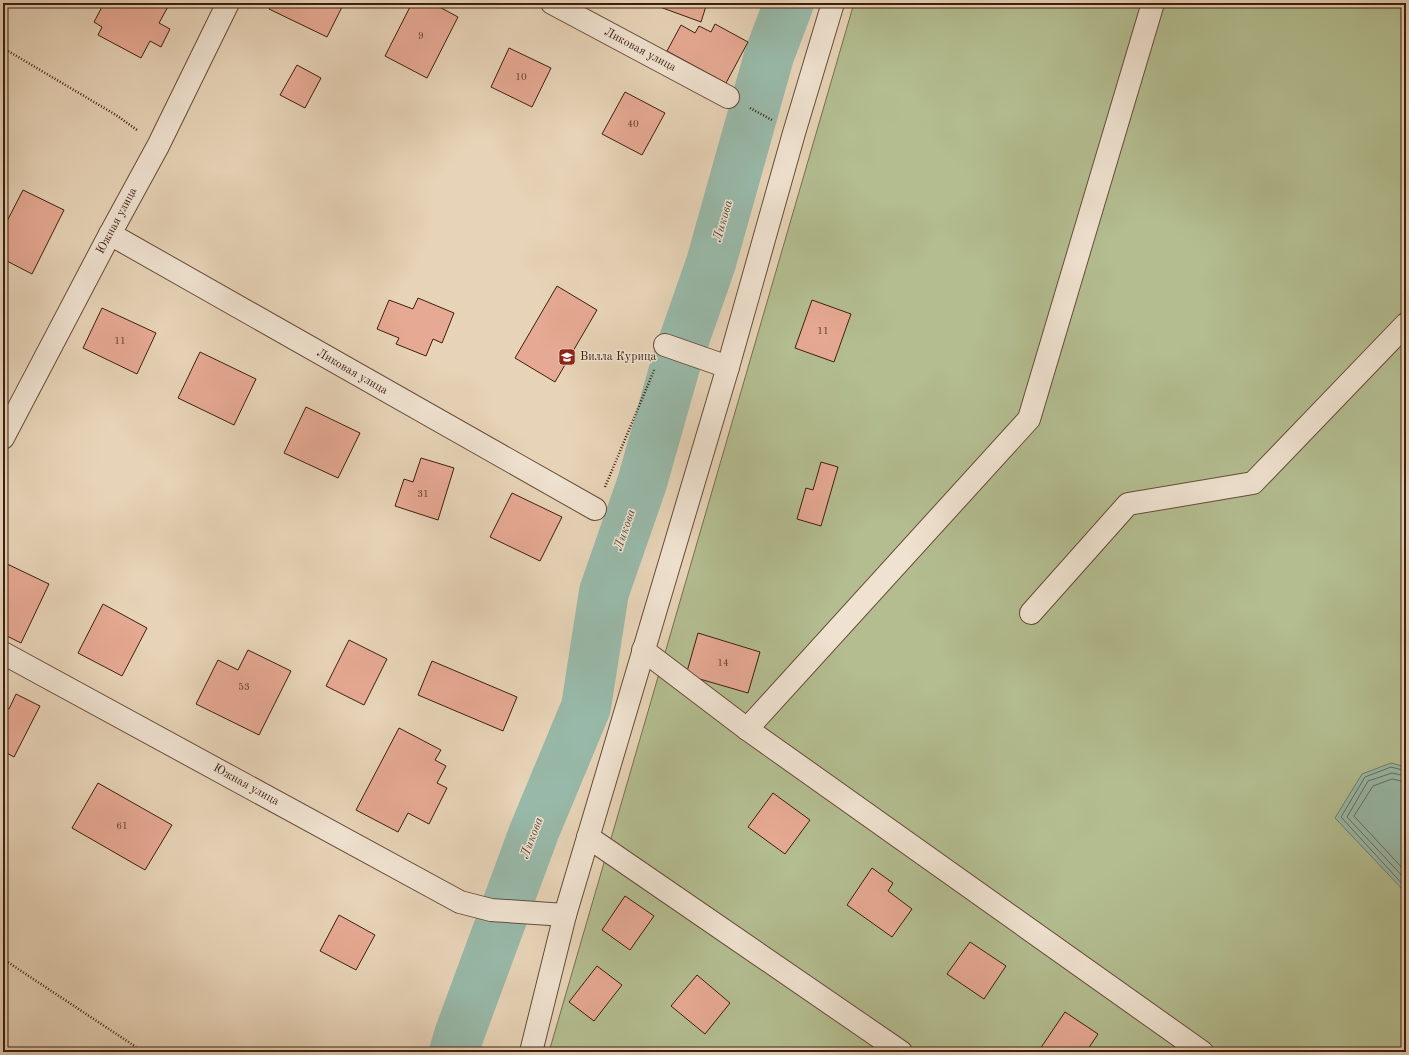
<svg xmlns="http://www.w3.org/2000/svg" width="1409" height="1055" viewBox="0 0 1409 1055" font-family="'Old Standard TT',serif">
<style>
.green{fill:#b3bd90;stroke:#786e4e}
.water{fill:#98b9a9;stroke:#747b6b}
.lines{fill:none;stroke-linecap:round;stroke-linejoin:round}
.shore{stroke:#6b6c5b;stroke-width:1}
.river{stroke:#98b9a9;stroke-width:50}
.building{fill:#e6a993;stroke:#3e1e0d}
.minor-casing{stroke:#684b38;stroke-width:24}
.path{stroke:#3e1e0d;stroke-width:2.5;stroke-dasharray:1 2;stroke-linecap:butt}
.minor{stroke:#efe2d0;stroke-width:22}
.labels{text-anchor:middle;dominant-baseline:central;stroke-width:3;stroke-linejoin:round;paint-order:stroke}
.number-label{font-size:10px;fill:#68412e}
.street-label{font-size:12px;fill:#3e1e0d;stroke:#efe2d0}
.poi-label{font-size:12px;fill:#3e1e0d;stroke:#efe2d0;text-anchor:start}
.water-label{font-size:13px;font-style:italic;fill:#594c3c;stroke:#efe2d0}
</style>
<rect width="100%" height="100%" fill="#e7d3b7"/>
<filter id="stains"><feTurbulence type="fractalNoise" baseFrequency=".005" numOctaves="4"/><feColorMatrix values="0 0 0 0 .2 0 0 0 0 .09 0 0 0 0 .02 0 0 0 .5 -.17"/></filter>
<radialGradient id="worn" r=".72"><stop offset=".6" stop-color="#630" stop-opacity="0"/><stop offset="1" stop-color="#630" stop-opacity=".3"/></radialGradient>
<path class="green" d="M854,3H1406V1052H549Z"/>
<path class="water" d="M1391,763L1406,767V893L1335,818L1362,774Z"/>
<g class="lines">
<g class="shore">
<path d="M1406,771L1391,767L1365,777L1341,817L1406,888"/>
<path d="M1406,776L1392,773L1368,781L1347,817L1406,880"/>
<path d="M1406,782L1392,779L1373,786L1354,816L1406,872"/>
</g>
<path class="river" d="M454,1052L459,1035L534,832L586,707L604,592L642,483L676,363L711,263L769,56L789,3"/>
</g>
<g class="building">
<path d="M104,3H170L159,23L170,29L161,47L150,41L141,58L98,35L102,27L94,22Z"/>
<path d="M272,3H344L327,37L269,9Z"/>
<path d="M412,3H432L458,17L427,78L385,56Z"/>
<path d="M590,3H601L599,7Z"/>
<path d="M649,3H707L701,22Z"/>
<path d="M715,24L748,42L726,83L667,51L681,25L695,33L699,26L711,32Z"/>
<path d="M509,48L551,68L532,107L491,87Z"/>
<path d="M297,65L321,78L305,108L280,95Z"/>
<path d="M625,92L665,113L642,155L602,134Z"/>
<path d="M23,190L64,210L32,274L3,259V229Z"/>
<path d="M557,286L597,310L555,382L515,358Z"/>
<path d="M418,298L454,313L442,343L433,339L426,356L396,344L399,338L377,329L389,300L413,309Z"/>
<path d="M812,300L851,314L834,362L795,348Z"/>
<path d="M3,308L7,311L3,318Z"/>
<path d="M102,308L156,333L137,374L83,348Z"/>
<path d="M200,352L256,379L234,425L178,398Z"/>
<path d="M306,407L360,433L338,478L284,453Z"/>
<path d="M421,458L454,468L438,520L395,506L404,479L413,482Z"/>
<path d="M821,462L838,467L821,526L797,519L806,488L813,490Z"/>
<path d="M512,493L562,517L540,561L490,537Z"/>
<path d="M3,562L49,584L21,643L3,634Z"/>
<path d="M103,604L147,628L122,676L78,653Z"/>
<path d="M698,633L760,652L748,693L686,675Z"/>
<path d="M349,640L387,659L364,705L326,686Z"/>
<path d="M248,650L291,671L259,735L196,704L218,660L238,670Z"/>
<path d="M432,661L517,697L503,731L418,695Z"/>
<path d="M16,694L40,706L14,757L3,751V706L9,709Z"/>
<path d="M399,728L441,750L435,760L446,766L437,783L447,788L429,824L408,813L398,832L356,810Z"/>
<path d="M98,783L172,825L145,870L72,828Z"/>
<path d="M773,793L810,820L785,854L748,827Z"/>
<path d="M872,868L893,883L888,891L912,909L892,937L847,905Z"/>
<path d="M625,896L654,916L630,950L602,930Z"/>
<path d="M339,915L375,935L356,970L320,951Z"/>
<path d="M970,942L1006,966L984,999L947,974Z"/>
<path d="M597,966L622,985L594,1021L569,1002Z"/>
<path d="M697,975L730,1003L705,1034L671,1006Z"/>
<path d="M1065,1012L1098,1034L1086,1052H1038Z"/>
</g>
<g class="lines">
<defs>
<g id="minor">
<path d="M552,3L728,97"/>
<path d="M110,234L595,509"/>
<path d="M665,345L728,367"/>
<path d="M3,438L110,234L158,146L228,3"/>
<path d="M1031,613L1128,504L1253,483L1406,324"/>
<path d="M643,650L747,729L1202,1052"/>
<path d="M3,653L460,902L491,910L565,915"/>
<path d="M747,729L1029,419L1153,3"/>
<path d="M588,837L901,1052"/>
<path d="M531,1052L565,915L728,367L794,133L833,3"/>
</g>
</defs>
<use href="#minor" class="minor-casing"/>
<g class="path">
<path d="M3,48L116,115L137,130"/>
<path d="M750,108L772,120"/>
<path d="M605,487L655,368"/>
<path d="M3,959L136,1047"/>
</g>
<use href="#minor" class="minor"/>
</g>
<defs>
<symbol id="school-square" viewBox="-11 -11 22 22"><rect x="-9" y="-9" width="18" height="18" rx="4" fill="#8f2418" stroke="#efe2d0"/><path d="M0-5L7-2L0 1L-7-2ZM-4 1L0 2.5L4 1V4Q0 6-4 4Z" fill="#fff"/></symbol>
</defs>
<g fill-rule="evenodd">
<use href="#school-square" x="557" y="347" width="20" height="20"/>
</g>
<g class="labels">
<g class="number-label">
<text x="421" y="36">9</text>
<text x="521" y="77">10</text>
<text x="633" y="124">40</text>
<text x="823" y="331">11</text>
<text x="120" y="341">11</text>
<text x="423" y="494">31</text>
<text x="723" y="663">14</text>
<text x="244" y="687">53</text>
<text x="122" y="826">61</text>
</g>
<g class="street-label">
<text transform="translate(640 50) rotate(28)">Ликовая улица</text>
<text transform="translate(117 221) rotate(-62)">Южная улица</text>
<text transform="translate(352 372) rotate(30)">Ликовая улица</text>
<text transform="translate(246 785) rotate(29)">Южная улица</text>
</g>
<g class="poi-label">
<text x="580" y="357">Вилла Курица</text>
</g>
<g class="water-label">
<text transform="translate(723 221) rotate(-74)">Ликова</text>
<text transform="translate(625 530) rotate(-71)">Ликова</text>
<text transform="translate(532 838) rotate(-69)">Ликова</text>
</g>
</g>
<rect width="1409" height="1055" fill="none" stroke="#e7d3b7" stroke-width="16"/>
<rect x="4" y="4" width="1401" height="1047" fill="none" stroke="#3e1e0d" stroke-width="2"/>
<rect x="8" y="8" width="1393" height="1039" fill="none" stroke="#3e1e0d"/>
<rect width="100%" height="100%" filter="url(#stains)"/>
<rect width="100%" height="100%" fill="url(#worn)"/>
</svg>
